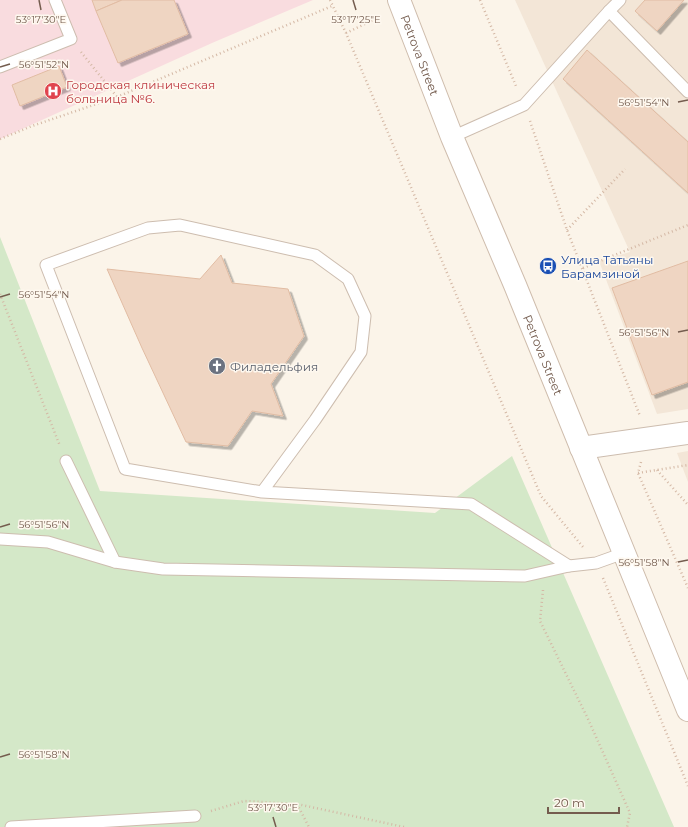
<svg xmlns="http://www.w3.org/2000/svg" width="688" height="827" viewBox="0 0 688 827" font-family="Montserrat,sans-serif">
<style>
.residential{fill:#f3e6d7}
.medical{fill:#f9dcdf}
.green{fill:#d4e8c8}
.building{fill:#efd5c2;stroke:#e1bca3;filter:url(#shadow)}
.lines{fill:none;stroke-linecap:round;stroke-linejoin:round}
.lane-casing{stroke:#cdbdaf;stroke-width:13}
.street-casing{stroke:#cdbdaf;stroke-width:24}
.secondary-casing{stroke:#cfbdad;stroke-width:24}
.path{stroke:#d4b8a5;stroke-width:2.5;stroke-dasharray:1 3;stroke-linecap:butt}
.lane{stroke:#fff;stroke-width:11}
.street{stroke:#fff;stroke-width:22}
.secondary{stroke:#fff;stroke-width:22}
.ticks{fill:none;stroke:#745c4e;stroke-width:1.5}
.labels{text-anchor:middle;dominant-baseline:central;stroke-width:3;stroke-linejoin:round;paint-order:stroke}
.street-label{font-size:12px;fill:#745c4e;stroke:#fef8ef}
.health-label{font-size:12px;fill:#be3a42;stroke:#fef8ef;text-anchor:start}
.transit-label{font-size:12px;fill:#164399;stroke:#fef8ef;text-anchor:start}
.worship-label{font-size:12px;fill:#5b616d;stroke:#fef8ef;text-anchor:start}
.ticks-label{font-size:10px;text-anchor:middle;fill:#745c4e;stroke:#fef8ef;stroke-width:3;stroke-linejoin:round;paint-order:stroke}
</style>
<defs>
<filter id="shadow"><feDropShadow dx="3.5" dy="3.5" stdDeviation="0" flood-color="#0004"/></filter>
</defs>
<rect width="100%" height="100%" fill="#fbf4e9"/>
<g class="residential">
<path d="M515,0H688V409L657,414L599,261L630,252Z"/>
<path d="M688,451V482L677,453Z"/>
</g>
<path class="medical" d="M0,0H313L212,43L0,139Z"/>
<path class="green" d="M0,237L100,491L435,513L512,456L674,827H0Z"/>
<g class="building">
<path d="M92,0H122L96,11Z"/>
<path d="M122,0H174L188,34L118,63L96,11Z"/>
<path d="M645,0H684L657,31L635,11Z"/>
<path d="M587,50L688,142V193L563,79Z"/>
<path d="M59,66L67,87L20,106L12,85Z"/>
<path d="M221,255L232,283L288,289L304,336L271,384L283,416L252,411L228,446L186,442L142,348L107,269L200,279Z"/>
<path d="M688,261V382L652,395L612,288Z"/>
</g>
<g class="lines">
<defs>
<g id="lane">
<path d="M609,11L688,92"/>
<path d="M0,67L71,39L55,0"/>
<path d="M452,137L524,105L609,11L620,0"/>
<path d="M66,461L115,562L163,569L525,576L569,566L596,563L624,553"/>
<path d="M262,492L315,420L361,352L365,316L348,279L315,255L180,225L148,228L46,265L125,469L262,492L471,504L569,566"/>
<path d="M0,539L48,542L115,562"/>
<path d="M11,827L195,816"/>
</g>
<path id="street" d="M581,448L688,433"/>
<g id="secondary">
<path id="s1" d="M399,0L452,137L515,285L688,710"/>
</g>
</defs>
<use href="#lane" class="lane-casing"/>
<use href="#street" class="street-casing"/>
<use href="#secondary" class="secondary-casing"/>
<g class="path">
<path d="M330,0L346,33L541,496L583,547"/>
<path d="M480,0L516,86"/>
<path d="M346,33L381,16"/>
<path d="M81,52L117,97"/>
<path d="M530,121L567,230L640,416"/>
<path d="M0,139L32,126L117,97L332,6"/>
<path d="M567,230L625,169"/>
<path d="M583,268L688,225"/>
<path d="M0,294L60,446"/>
<path d="M641,462L638,473L688,588"/>
<path d="M657,470L688,505"/>
<path d="M638,473L688,465"/>
<path d="M603,578L688,786"/>
<path d="M543,590L540,621L588,719L630,813L627,827"/>
<path d="M297,804L309,827"/>
<path d="M211,811L244,801L297,804L404,827"/>
</g>
<use href="#lane" class="lane"/>
<use href="#street" class="street"/>
<use href="#secondary" class="secondary"/>
</g>
<path class="ticks" d="M39,0L41,10M353,0L356,10M0,67L10,64M678,102L688,100M0,297L10,294M678,332L688,330M0,527L10,524M678,562L688,560M0,757L10,754M273,817L276,827"/>
<defs>
<symbol id="hospital-disc" viewBox="-11 -11 22 22"><circle r="9.5" fill="#e0444e" stroke="#fef8ef"/><path d="M-5-5h3v3.5h4V-5h3V5h-3V1.5h-4V5h-3Z" fill="#fff"/></symbol>
<symbol id="bus-disc" viewBox="-11 -11 22 22"><circle r="9.5" fill="#1a4fb4" stroke="#fef8ef"/><path d="M-5-6H5V4H4V6H2V4H-2V6H-4V4H-5ZM-3.5-4V0h7V-4ZM-3.5 1.2v1.5H-2V1.2ZM2 1.2v1.5H3.5V1.2Z" fill="#fff"/></symbol>
<symbol id="church-disc" viewBox="-11 -11 22 22"><circle r="9.5" fill="#6b7280" stroke="#fef8ef"/><path d="M-1.2-6h2.4v3.5h3.3v2.4h-3.3V6h-2.4V-.1h-3.3v-2.4h3.3Z" fill="#fff"/></symbol>
</defs>
<g fill-rule="evenodd">
<use href="#hospital-disc" x="43" y="81" width="20" height="20"/>
<use href="#bus-disc" x="538" y="256" width="20" height="20"/>
<use href="#church-disc" x="207" y="356" width="20" height="20"/>
</g>
<g class="labels">
<g class="street-label">
<text stroke="none"><textPath href="#s1" startOffset="59">Petrova Street</textPath></text>
<text stroke="none"><textPath href="#s1" startOffset="383">Petrova Street</textPath></text>
</g>
<g class="health-label">
<text x="66" y="84">Городская клиническая<tspan x="66" dy="14">больница №6.</tspan></text>
</g>
<g class="transit-label">
<text x="561" y="259">Улица Татьяны<tspan x="561" dy="14">Барамзиной</tspan></text>
</g>
<g class="worship-label">
<text x="230" y="366">Филадельфия</text>
</g>
</g>
<g class="ticks-label">
<text x="41" y="23">53°17'30"E</text>
<text x="356" y="23">53°17'25"E</text>
<text x="44" y="68">56°51'52"N</text>
<text x="644" y="106">56°51'54"N</text>
<text x="44" y="298">56°51'54"N</text>
<text x="644" y="336">56°51'56"N</text>
<text x="44" y="528">56°51'56"N</text>
<text x="644" y="566">56°51'58"N</text>
<text x="44" y="758">56°51'58"N</text>
<text x="273" y="811">53°17'30"E</text>
</g>
<path d="M548 807v6h71v-6" fill="none" stroke="#745c4e" stroke-width="2"/>
<text x="554" y="807" font-size="12" fill="#745c4e" stroke="#fef8ef" stroke-width="3" paint-order="stroke">20 m</text>
</svg>
